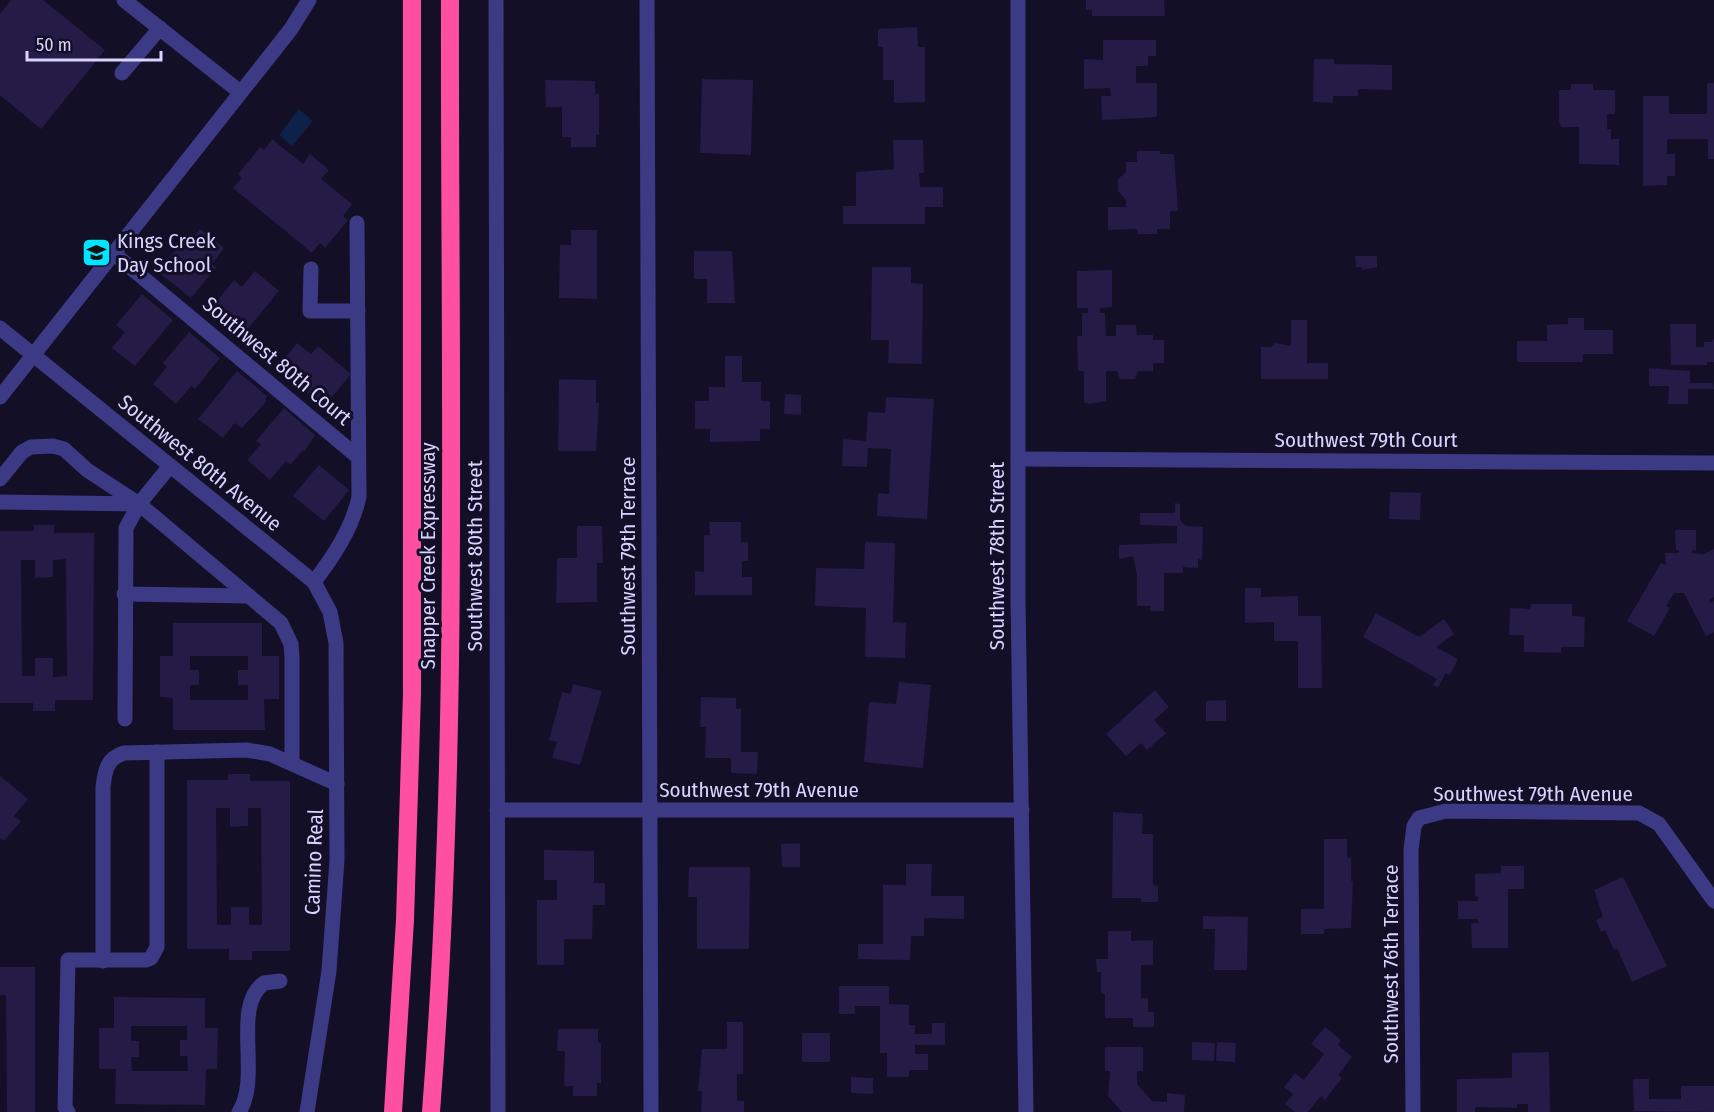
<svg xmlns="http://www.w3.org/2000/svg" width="1714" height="1112" viewBox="0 0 1714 1112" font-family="'Fira Sans Condensed',sans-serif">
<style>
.water{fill:#0c2248}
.building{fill:#241b47;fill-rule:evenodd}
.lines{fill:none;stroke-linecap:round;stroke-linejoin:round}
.minor{stroke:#3d3a85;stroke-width:15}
.highway{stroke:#ff4fa3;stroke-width:18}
.labels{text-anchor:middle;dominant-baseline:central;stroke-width:6;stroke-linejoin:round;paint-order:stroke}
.poi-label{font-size:21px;fill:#d9d4ff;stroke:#130f26;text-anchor:start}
.street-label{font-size:21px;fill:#d9d4ff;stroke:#130f26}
</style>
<rect width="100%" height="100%" fill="#130f26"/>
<path class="water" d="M299,109L313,121L292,146L279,135Z"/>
<g class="building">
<path d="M11,0H43L105,50L41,129L0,95V14Z"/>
<path d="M1086,0H1164L1165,16H1092V10H1086Z"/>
<path d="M917,27L918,47H925V102L894,103V80H883V47H878V29Z"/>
<path d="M1103,40H1156V56H1148V66H1136V83H1157V117L1102,120L1101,96H1111L1110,88L1084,89V59L1103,60Z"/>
<path d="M1314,59H1334V64L1392,65V90L1358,89V96H1333V103L1313,102Z"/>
<path d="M702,79L753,80L751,155L700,153Z"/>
<path d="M545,80L595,81V94H599V135H596V147H571V137H562V107H546Z"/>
<path d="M1707,83H1714V159H1708V139H1667V154H1675V176H1667V185L1643,186V96H1669V114H1707Z"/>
<path d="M1571,84H1593V90H1615V114H1607V129H1611V139H1619V165L1579,164V127H1561L1559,121V90H1571Z"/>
<path d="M272,139L303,164L310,154L329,170L321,179L352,204L343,216L348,220L325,248L320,243L312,253L233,188L242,178L238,174L260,147L264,150Z"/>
<path d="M893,140H923L924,173H919L920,187H943V207H925V224H843V206H856V172L894,169Z"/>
<path d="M1137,151H1160V154H1174L1178,211H1170V229H1157V234H1138L1137,229L1108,230V207H1126V200L1118,191V179L1126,172V162H1137Z"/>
<path d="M200,229L224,248L212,264L216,267L191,298L158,272L184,239L189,243Z"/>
<path d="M571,230H597V299L559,298L560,245H571Z"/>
<path d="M694,251H732L735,303H707V279H694Z"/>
<path d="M1355,256H1377V267L1362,270V267H1356Z"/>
<path d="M872,267H911V283L923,284L922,364L888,363L889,340H871Z"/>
<path d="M1112,270V307L1100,308V313H1105L1106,336H1116V325H1136L1137,335H1153V340H1164V363H1153V371H1138L1135,379H1120L1117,371H1106V401L1089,404L1084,402V371H1078L1077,336H1082V313H1088V308H1077V271Z"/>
<path d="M255,271L279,291L240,338L208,312L234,280L242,287Z"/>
<path d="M142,294L173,320L135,366L112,348L125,332L116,325Z"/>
<path d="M1568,318H1584V330H1613V354H1583V362H1517V341H1547V325L1568,324Z"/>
<path d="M1291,320H1307V363H1328V379H1261V347H1271L1275,343L1291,346Z"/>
<path d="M1670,324H1696V347H1704V342H1712L1714,338V362H1707V365H1671Z"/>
<path d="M189,332L220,358L195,389L191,386L176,404L153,384L167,367L163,363Z"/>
<path d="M297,343L311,354L318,346L351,374L324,407L278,367Z"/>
<path d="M725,356H742V382H761V401H770V429H760V441L710,442V429H695V401H709V387H725Z"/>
<path d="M1649,368L1690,371V383H1713L1714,389H1688V404H1668L1669,386H1649Z"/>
<path d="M237,371L267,396L265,400L267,401L242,428L235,423L223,438L198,419Z"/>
<path d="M559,379L596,380V403H599L596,451H558Z"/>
<path d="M785,394L801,395V415L784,414Z"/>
<path d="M886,397L934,399L927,519L877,516L878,493L889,494L891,449L868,448L867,467L842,466L843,439L866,441L868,412L885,413Z"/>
<path d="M284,408L315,435L304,452L303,450L290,465L286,461L270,480L247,460L261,444L256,441Z"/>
<path d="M319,465L349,490L324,521L293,496Z"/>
<path d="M1390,492L1421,493L1420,520L1389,519Z"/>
<path d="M1175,503L1180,504V520L1186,526L1203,527L1202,560L1198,559V568L1183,567V573H1164V611H1150L1151,606H1137V574L1133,556L1119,559V545L1177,543V526L1140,525V513H1175Z"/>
<path d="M709,522H741V542H748V561H742V577H752V595H695V571L704,572V535H710Z"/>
<path d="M34,525H54V533H94L93,700H55V711H33V703H0V531H34ZM66,559L67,676L53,677V658H35V676H22L21,560H35V578L53,577V560Z"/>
<path d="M577,526H602L603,563H597V602L556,603L557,558H577Z"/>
<path d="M1675,530H1696V550H1692V553L1704,554L1714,549V597L1709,600L1710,603L1714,601V632L1706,636L1684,593H1674L1666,606L1670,608L1654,636L1627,621L1661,563L1666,565L1665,553H1679V550H1676Z"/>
<path d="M865,542L895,543L893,622L906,623L905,658L865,657L866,608L815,606L816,568L864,569Z"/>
<path d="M1245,588H1261V597L1298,596V616H1321L1322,688H1298V641H1274V622L1245,623Z"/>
<path d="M1531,604H1572V616L1585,617L1584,647H1561V653L1524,652V635H1509L1510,608L1530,609Z"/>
<path d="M1376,613L1419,637L1444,619L1454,634L1436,647L1458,659L1450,675L1446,673L1438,687L1433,685L1437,679L1363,637Z"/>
<path d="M173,623H262V656H279V699H264L265,730H173V698L160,697V656H173ZM190,656H248V670H238V685H248V700H190V685H199V670H190Z"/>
<path d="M899,682L931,685L923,768L864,762L869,702L896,704Z"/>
<path d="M573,684L602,691L580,765L552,758L557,742L549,740L562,692L571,694Z"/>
<path d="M1155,690L1169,707L1154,720L1166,733L1147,750L1141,743L1126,756L1106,734Z"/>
<path d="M701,697L736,698V709H741V752H758L757,774L731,773V758H705L706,727H700Z"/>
<path d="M1226,700V721H1206V701Z"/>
<path d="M228,774H250V781H290V951H252V960H229V949H187V780H228ZM216,808H230V827L248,826V808H261L262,925H249V907H231V925H217Z"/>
<path d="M0,776L28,799L14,816L21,821L4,841L0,838Z"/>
<path d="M1113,812L1143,814L1142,834H1153V885L1158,886V902H1141V898H1112Z"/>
<path d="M1324,839H1347V858H1351V881H1353L1351,928L1324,929V934H1301V909H1324Z"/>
<path d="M800,843V867H782L781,844Z"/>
<path d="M544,850L594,851V883H605V905H593L592,939H564V965H537V900H557V880H544Z"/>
<path d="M906,864H932L931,896H964V919L924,918V936H911L910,960L858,959V944H883V885H906Z"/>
<path d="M1501,866H1524V889H1508V948H1472L1471,923H1478V919H1458V901H1478V897L1475,896V874L1501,873Z"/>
<path d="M689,867H750L749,949H697V897H688Z"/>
<path d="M1623,877L1667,966L1632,982L1617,948L1614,950L1605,930L1601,932L1596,920L1603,917L1594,890Z"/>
<path d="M1203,916L1248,917L1247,970H1214L1215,929H1203Z"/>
<path d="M1108,931H1131V941L1153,940V965H1141V998H1148V1012H1154V1027H1133V1018H1105V994L1101,993V972H1097L1096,959H1108Z"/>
<path d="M0,967H35V1112H7L6,995H0Z"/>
<path d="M839,986H889V1004L909,1005V1025H915V1034H932V1023H945V1045H915V1054H928V1070H909V1077H887V1053H880V1006H855V1014H839Z"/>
<path d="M114,997L205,998V1028H218L217,1069H206L205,1105L115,1104L116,1069H99V1028H114ZM131,1026H187V1040H180V1056H187L188,1071H132L131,1057H139V1041H131Z"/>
<path d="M727,1022H743V1074H737V1101H744V1112H701L702,1091H698L702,1049H727Z"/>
<path d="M1325,1027L1341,1040L1338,1045L1352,1057L1338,1075L1342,1078L1325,1100L1321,1096L1308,1112H1295L1285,1104L1293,1094L1284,1087L1295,1073L1304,1080L1324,1054L1311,1044Z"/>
<path d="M558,1029H598V1043H601V1083H597V1096H573V1086H564L565,1051H557Z"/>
<rect x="802" y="1033" width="28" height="29"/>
<path d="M1192,1042L1215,1043L1214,1061L1192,1060Z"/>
<path d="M1217,1042L1236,1043L1235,1062L1216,1061Z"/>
<path d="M1105,1047H1143V1071H1137V1084L1152,1101L1167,1102V1093L1185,1095L1184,1112H1122L1108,1096L1110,1071H1105Z"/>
<path d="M1549,1052L1550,1112H1528V1104H1517V1108L1475,1107V1112H1457V1079L1512,1078V1053Z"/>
<path d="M851,1077L873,1078V1094L851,1093Z"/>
<path d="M1633,1079H1649V1099H1681V1086H1714V1112L1634,1111Z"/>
</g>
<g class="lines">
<g class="minor">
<path d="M124,0L240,92"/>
<path d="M496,0L498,1112"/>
<path d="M647,0L651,1112"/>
<path d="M1018,0V600L1026,1112"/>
<path d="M122,73L160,28"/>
<path d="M112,252L358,457"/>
<path d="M311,269L310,311H358"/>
<path d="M0,328L314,582L330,612L336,643L337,860L329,971L307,1112"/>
<path d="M0,397L291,29L309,0"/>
<path d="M1018,459L1714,463"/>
<path d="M0,479L22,452L31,447L53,446L64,449L87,470L139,504L281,623L291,644L292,657V762"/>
<path d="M0,502L139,504L170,466"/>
<path d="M314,582C333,557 352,529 359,497L357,223"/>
<path d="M124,594L249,596"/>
<path d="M125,719L126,528L139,504"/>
<path d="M497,810H1022"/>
<path d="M103,961V787C105,770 107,758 124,753L247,750L270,754L337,784"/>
<path d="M68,1112L65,1107L68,960H146L151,958L157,947V752"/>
<path d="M239,1112C262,1077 231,1006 264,983L280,981"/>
<path d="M1413,1112L1411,850L1414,826L1419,818L1446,811L1639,813L1659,824L1714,901"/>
</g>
<g class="highway">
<path d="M393,1112L405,920L412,693V0"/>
<path d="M431,1112C460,742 449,371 450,0"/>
</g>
</g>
<defs>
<symbol id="school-square" viewBox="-11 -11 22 22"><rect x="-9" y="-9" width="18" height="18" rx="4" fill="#00e5ff" stroke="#130f26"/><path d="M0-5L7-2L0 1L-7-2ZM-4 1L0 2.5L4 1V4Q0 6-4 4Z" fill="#111"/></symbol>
</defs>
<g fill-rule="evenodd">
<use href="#school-square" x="80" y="236" width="33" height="33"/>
</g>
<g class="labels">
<g class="poi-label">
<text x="117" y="241">Kings Creek<tspan x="117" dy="24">Day School</tspan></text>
</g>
<g class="street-label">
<text transform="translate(277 361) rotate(40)">Southwest 80th Court</text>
<text x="1366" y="440">Southwest 79th Court</text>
<text transform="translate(200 463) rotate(39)">Southwest 80th Avenue</text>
<text transform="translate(428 556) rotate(-90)">Snapper Creek Expressway</text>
<text transform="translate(475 556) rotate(-90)">Southwest 80th Street</text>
<text transform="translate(628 556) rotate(-90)">Southwest 79th Terrace</text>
<text transform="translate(997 556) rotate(-90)">Southwest 78th Street</text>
<text x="759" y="790">Southwest 79th Avenue</text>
<text x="1533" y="794">Southwest 79th Avenue</text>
<text transform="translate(314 862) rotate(-88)">Camino Real</text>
<text transform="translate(1391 964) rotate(-90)">Southwest 76th Terrace</text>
</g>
</g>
<path d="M27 51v9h134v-9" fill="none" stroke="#d9d4ff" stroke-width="3"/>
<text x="36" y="51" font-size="18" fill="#d9d4ff" stroke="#130f26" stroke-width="4.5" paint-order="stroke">50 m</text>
</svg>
